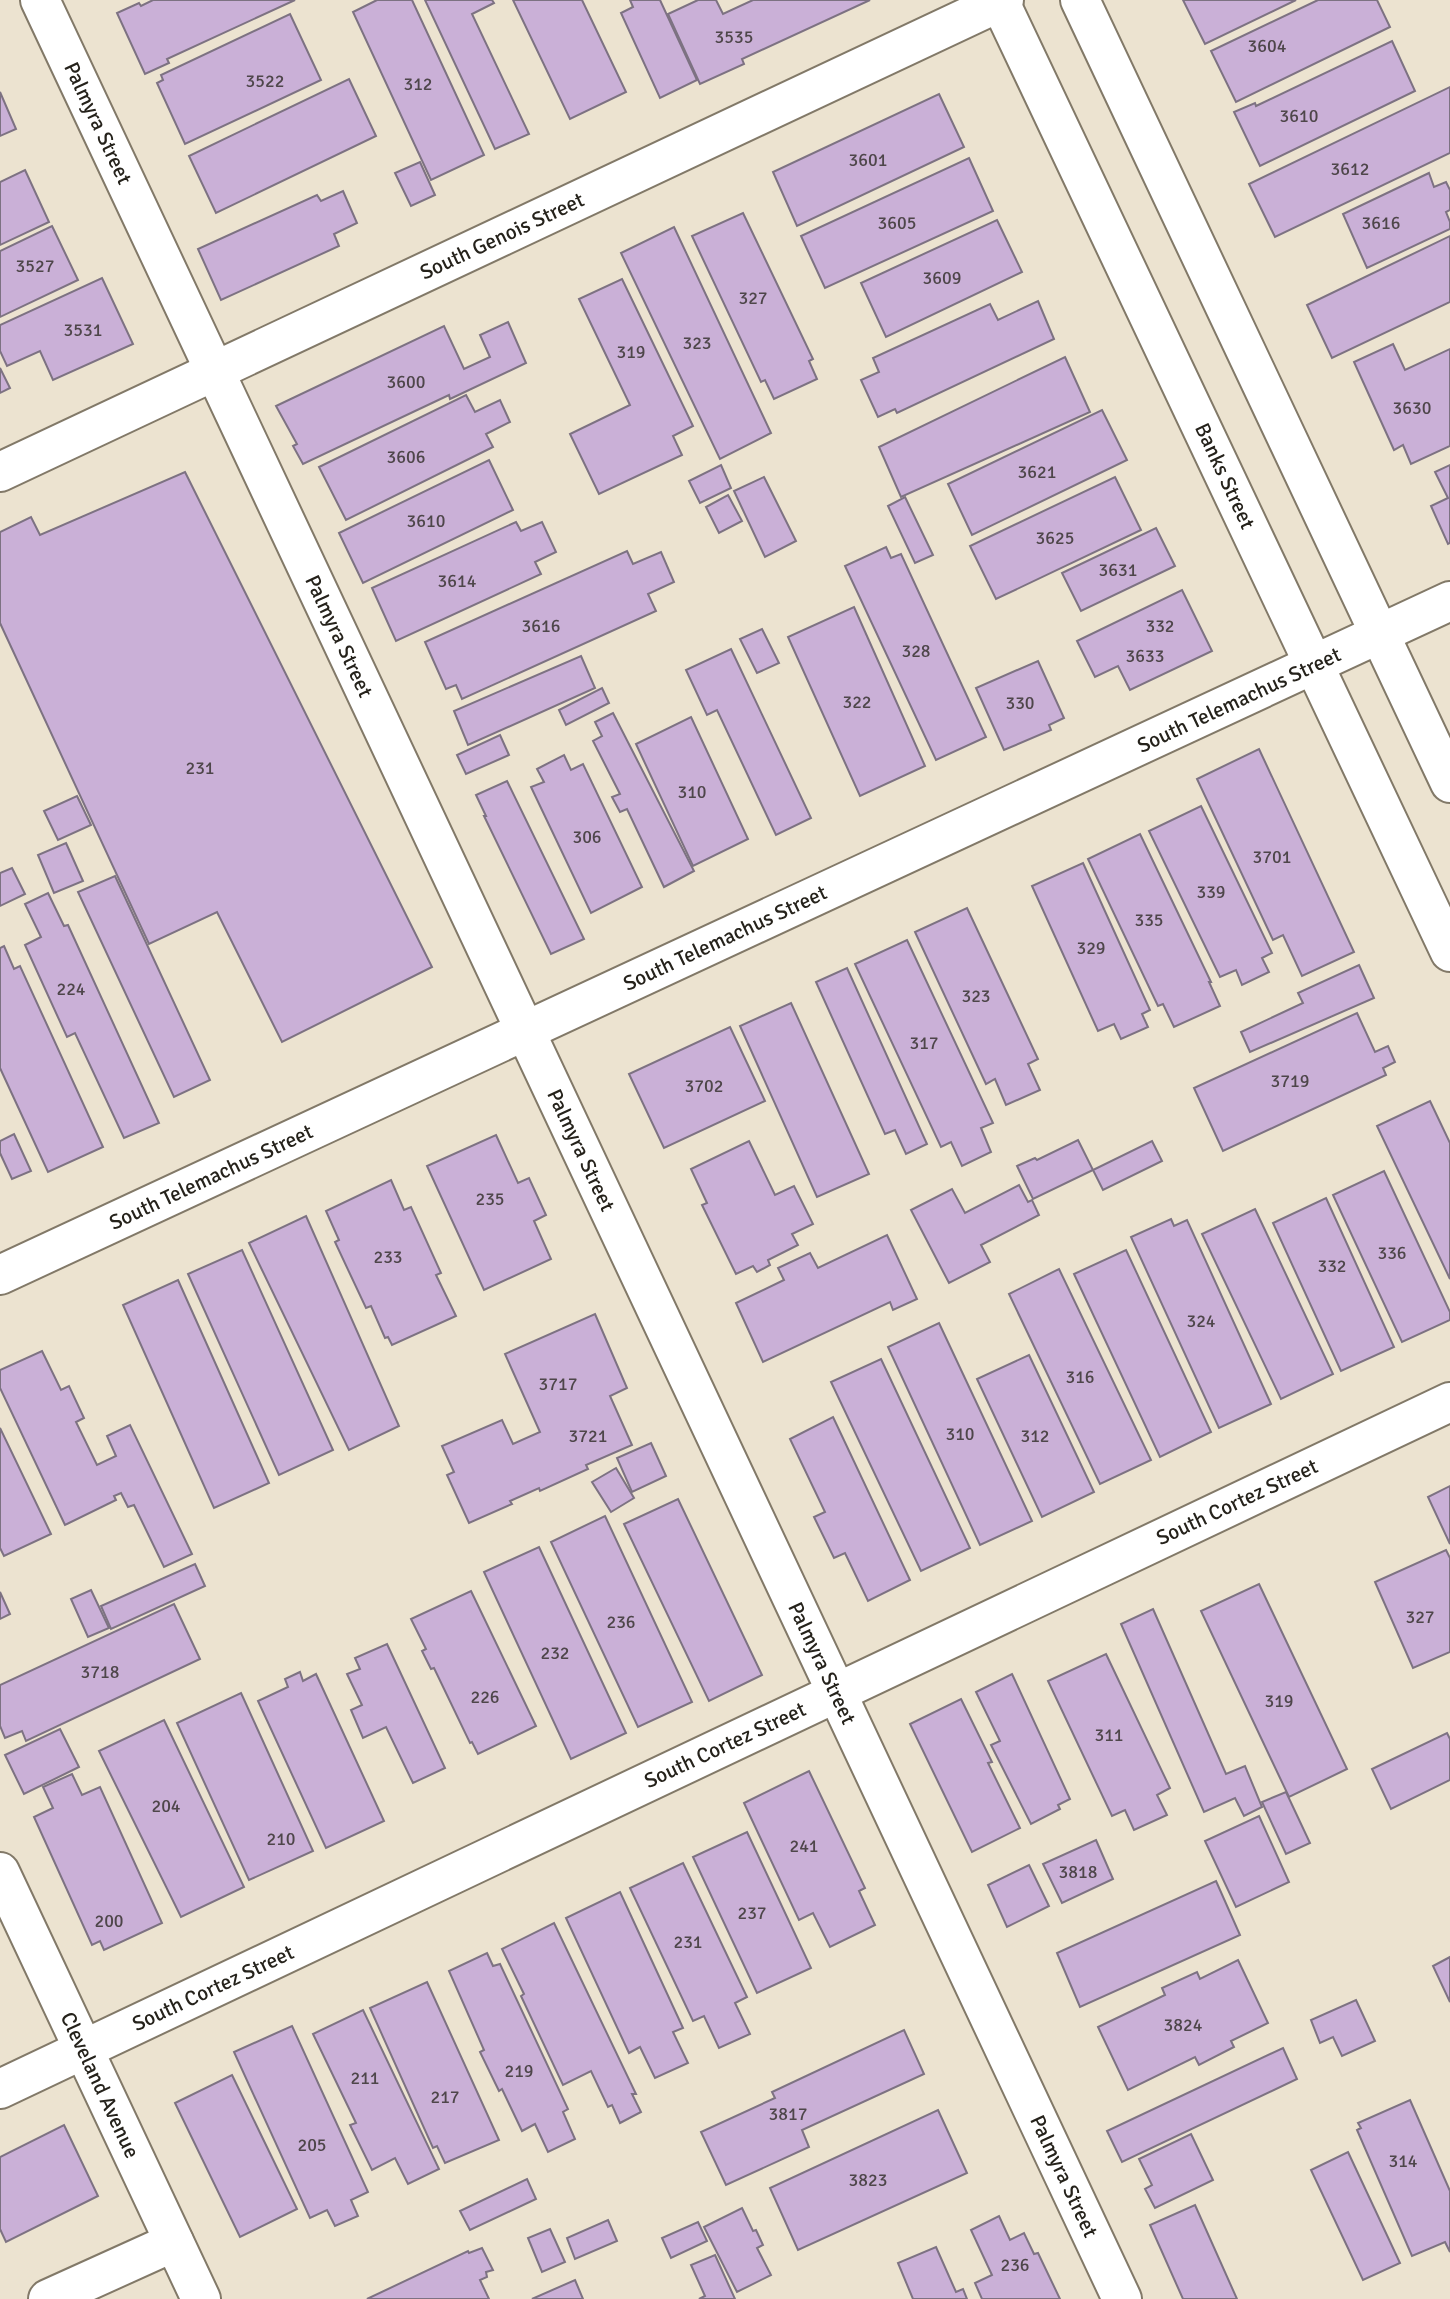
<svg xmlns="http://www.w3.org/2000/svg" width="1450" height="2299" viewBox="0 0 1450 2299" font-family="Signika,sans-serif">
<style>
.building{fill:#cab0d7;stroke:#7d7282;stroke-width:2}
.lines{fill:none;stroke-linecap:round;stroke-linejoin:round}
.minor-casing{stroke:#827968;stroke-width:42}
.minor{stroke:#fff;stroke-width:38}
.labels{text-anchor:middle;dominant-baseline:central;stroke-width:6;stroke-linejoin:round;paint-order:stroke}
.number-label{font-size:18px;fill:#4e464a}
.street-label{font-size:21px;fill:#25221b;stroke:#fff}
</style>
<rect width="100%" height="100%" fill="#ece3d0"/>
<g class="building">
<path d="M153,0H295L167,59L169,63L145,74L117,13L139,3L141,6Z"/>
<path d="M377,0H412L484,155L431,180L353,12Z"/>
<path d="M425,0H492L494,3L472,14L529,134L495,149Z"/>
<path d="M513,0H582L626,92L570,119Z"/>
<path d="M630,0H660L697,80L660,98L621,13L633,7Z"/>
<path d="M698,0H716L723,14L753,0H870L742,59L744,64L700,84L668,14Z"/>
<path d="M1183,0H1296L1205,44Z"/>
<path d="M1318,0H1377L1390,27L1236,102L1211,51Z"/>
<path d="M290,14L321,80L185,144L157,83L163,80L161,75Z"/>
<path d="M1392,41L1415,91L1260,166L1234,112L1255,103L1256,106Z"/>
<path d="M349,79L376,136L216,213L189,156Z"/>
<path d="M1450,87V153L1275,237L1249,184Z"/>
<path d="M0,92L16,129L0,136Z"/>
<path d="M939,94L964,147L797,226L773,172Z"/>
<path d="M969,158L993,211L825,288L801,236Z"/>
<path d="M420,162L435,195L411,206L395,173Z"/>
<path d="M25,170L49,222L0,245V182Z"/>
<path d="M1429,173L1434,187L1446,182L1450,190V210L1446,212L1450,222V229L1367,268L1343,214Z"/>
<path d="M343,191L357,223L334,234L339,246L221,300L198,249L317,195L321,201Z"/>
<path d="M743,213L813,359L809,361L817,379L774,399L765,380L761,382L692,236Z"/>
<path d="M997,220L1022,272L886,337L861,283Z"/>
<path d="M52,226L78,280L0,317V251Z"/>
<path d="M674,227L771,433L720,459L621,253Z"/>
<path d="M1450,236V302L1332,358L1307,305Z"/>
<path d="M102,278L133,344L53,380L40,351L7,366L0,351V325Z"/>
<path d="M622,279L693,426L673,436L682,455L599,494L570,434L630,405L579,299Z"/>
<path d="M1038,301L1054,339L897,413L895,409L878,417L861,380L879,372L873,358L990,304L998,320Z"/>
<path d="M508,322L526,363L450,399L449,395L303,464L293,446L297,444L276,406L444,326L464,369L490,357L480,335Z"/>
<path d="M1393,344L1405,370L1450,349V446L1411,464L1403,445L1394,450L1354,362Z"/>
<path d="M1065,357L1090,412L901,497L879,447Z"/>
<path d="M0,368L10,388L0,393Z"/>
<path d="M466,395L475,412L500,400L510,422L486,434L493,447L346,520L319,467Z"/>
<path d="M1102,410L1127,460L972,535L948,484Z"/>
<path d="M489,460L513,510L363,583L339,533Z"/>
<path d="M721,465L731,488L700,503L689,481Z"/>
<path d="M1450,465V543L1448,544L1431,506L1448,498L1435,472Z"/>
<path d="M185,472L432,967L282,1042L217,912L149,944L0,623V532L31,517L40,535Z"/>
<path d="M764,477L796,541L765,557L734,491Z"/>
<path d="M1115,477L1141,530L996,599L970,546Z"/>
<path d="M728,495L742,521L719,533L706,507Z"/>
<path d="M905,497L933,555L915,563L888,506Z"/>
<path d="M516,522L521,531L542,522L556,552L535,562L541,574L396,641L372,588Z"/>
<path d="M1156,528L1175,566L1081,611L1062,573Z"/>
<path d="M886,547L891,558L901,554L986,737L936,760L845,566Z"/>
<path d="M627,551L633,564L661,552L674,582L648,594L656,611L462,699L456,685L446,689L425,642Z"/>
<path d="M1182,590L1212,651L1130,690L1118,666L1095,677L1077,641Z"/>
<path d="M854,607L925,766L860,796L788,637Z"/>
<path d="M762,629L779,663L757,673L740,639Z"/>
<path d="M731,649L811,818L776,835L717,710L707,715L686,670Z"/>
<path d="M581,656L595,688L468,745L454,711Z"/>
<path d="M1038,661L1064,718L1049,725L1051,730L1004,750L976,688Z"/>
<path d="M602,688L609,703L566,725L559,710Z"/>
<path d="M613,713L694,871L664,887L627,809L620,812L612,797L620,794L593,741L602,736L595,722Z"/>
<path d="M691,717L748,839L693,866L636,744Z"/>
<path d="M500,735L509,755L466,774L457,755Z"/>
<path d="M1259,749L1354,952L1302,976L1283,935L1273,940L1197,779Z"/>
<path d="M564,755L571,770L583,764L642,887L591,913L531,787L544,782L537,769Z"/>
<path d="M507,781L584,939L551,954L484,816H486L476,795Z"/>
<path d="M77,796L91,825L58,840L44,811Z"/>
<path d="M1201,806L1272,953L1262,958L1269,972L1242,985L1236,970L1220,977L1149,831Z"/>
<path d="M1140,834L1211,982H1209L1220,1006L1174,1027L1163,1004L1158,1006L1088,859Z"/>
<path d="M66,843L83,881L54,893L38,855Z"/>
<path d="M1083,863L1150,1010L1142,1014L1148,1027L1121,1039L1114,1024L1098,1031L1032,886Z"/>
<path d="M12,868L25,894L0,906V873Z"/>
<path d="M115,876L210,1080L174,1097L78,892Z"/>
<path d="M48,893L64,926L68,925L159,1123L124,1138L75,1033L67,1037L25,945L41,937L25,904Z"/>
<path d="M967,908L1038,1059L1028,1064L1040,1090L1006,1105L995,1079L986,1084L915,932Z"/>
<path d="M907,940L993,1123L981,1128L991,1152L962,1166L951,1142L941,1147L855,964Z"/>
<path d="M4,946L14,969L20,966L103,1147L48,1172L0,1068V948Z"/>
<path d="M1359,965L1374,998L1250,1052L1241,1032L1303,1003L1298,993Z"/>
<path d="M847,968L927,1144L906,1154L895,1130L885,1134L816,982Z"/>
<path d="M791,1003L869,1174L817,1197L740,1026Z"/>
<path d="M1357,1013L1375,1052L1388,1046L1395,1062L1383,1068L1386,1075L1223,1151L1194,1088Z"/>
<path d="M730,1027L765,1101L664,1148L629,1074Z"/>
<path d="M1430,1101L1450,1143V1279L1377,1126Z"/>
<path d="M14,1134L31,1171L12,1179L0,1153V1141Z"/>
<path d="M496,1135L518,1183L529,1178L546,1215L534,1221L551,1259L484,1290L427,1166Z"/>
<path d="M1078,1140L1093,1170L1033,1199L1017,1166L1035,1158L1037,1160Z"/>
<path d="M749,1141L775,1195L794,1186L813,1224L792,1234L798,1245L768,1260L770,1265L757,1272L753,1266L736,1274L702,1205L707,1203L691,1169Z"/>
<path d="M1152,1141L1162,1161L1103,1190L1093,1170Z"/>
<path d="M1384,1171L1450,1312V1320L1402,1342L1333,1195Z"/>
<path d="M391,1180L404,1210L411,1207L441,1273L436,1275L456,1316L392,1345L388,1337L385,1338L371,1306L366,1308L335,1242L339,1240L326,1211Z"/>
<path d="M1019,1185L1028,1202L1032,1200L1039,1215L981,1245L990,1262L949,1283L911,1210L952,1189L965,1213Z"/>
<path d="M1326,1198L1394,1347L1341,1371L1273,1223Z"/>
<path d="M1255,1209L1333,1374L1281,1399L1202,1234Z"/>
<path d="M306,1216L399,1426L349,1450L249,1243Z"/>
<path d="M1171,1219L1174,1226L1187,1220L1271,1404L1219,1428L1131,1237Z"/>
<path d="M887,1235L917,1299L893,1310L890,1302L763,1362L736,1303L784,1280L778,1268L810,1253L818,1268Z"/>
<path d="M242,1250L333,1450L279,1475L188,1274Z"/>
<path d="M1126,1250L1211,1432L1160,1457L1074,1274Z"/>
<path d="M1059,1269L1151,1460L1100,1484L1009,1294Z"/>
<path d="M178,1280L269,1483L214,1508L123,1305Z"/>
<path d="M595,1314L627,1388L610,1396L632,1445L586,1465L588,1469L540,1491L539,1488L510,1501L512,1504L469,1523L447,1475L454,1472L442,1446L502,1420L513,1444L540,1432L505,1354Z"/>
<path d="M939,1323L1032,1521L980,1545L888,1347Z"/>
<path d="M42,1351L61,1390L69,1386L84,1418L76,1422L97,1465L116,1456L107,1436L130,1425L192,1554L164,1567L134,1505L128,1507L121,1493L114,1496L116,1500L65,1525L0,1388V1370Z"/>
<path d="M1029,1355L1094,1492L1042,1517L977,1379Z"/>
<path d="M881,1359L970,1548L921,1571L831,1382Z"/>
<path d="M833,1417L910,1580L868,1601L845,1553L834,1558L814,1517L825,1512L790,1439Z"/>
<path d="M0,1428L51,1534L4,1556L0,1548Z"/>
<path d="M651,1443L666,1476L632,1492L617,1458Z"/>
<path d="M616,1468L634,1498L611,1512L592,1482Z"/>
<path d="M1450,1486V1544L1428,1497Z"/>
<path d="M678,1499L762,1675L709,1701L624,1524Z"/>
<path d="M605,1516L692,1702L638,1727L551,1542Z"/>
<path d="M539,1547L626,1733L571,1759L484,1572Z"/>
<path d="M1446,1550L1450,1558V1652L1413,1668L1375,1582Z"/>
<path d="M195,1564L205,1586L111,1629L101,1606Z"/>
<path d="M1259,1584L1347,1769L1289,1797L1201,1611Z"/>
<path d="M91,1590L109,1628L88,1637L71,1599Z"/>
<path d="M471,1591L536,1726L478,1754L472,1742L470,1743L434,1668L431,1669L422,1651L426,1649L411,1619Z"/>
<path d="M0,1592L10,1614L0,1619Z"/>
<path d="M174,1604L200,1659L26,1741L22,1731L5,1738L0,1726V1685Z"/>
<path d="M1153,1609L1226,1774L1245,1766L1262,1807L1244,1816L1235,1798L1204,1812L1121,1624Z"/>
<path d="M387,1644L445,1768L413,1783L386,1727L363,1738L351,1710L362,1705L347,1674L360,1669L355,1658Z"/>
<path d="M1106,1654L1170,1788L1157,1795L1167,1815L1134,1830L1125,1810L1112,1816L1048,1681Z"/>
<path d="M300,1672L303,1681L316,1674L384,1821L326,1848L258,1701L288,1687L285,1679Z"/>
<path d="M1012,1674L1070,1799L1058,1805L1060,1809L1031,1824L991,1745L1000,1741L976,1692Z"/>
<path d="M241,1693L313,1851L249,1880L177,1723Z"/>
<path d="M961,1699L992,1762L988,1763L1020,1828L972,1852L910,1724Z"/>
<path d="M164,1720L244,1887L181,1917L99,1751Z"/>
<path d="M60,1729L79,1767L24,1794L5,1755Z"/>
<path d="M1447,1733L1450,1739V1780L1391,1809L1372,1769Z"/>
<path d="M809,1771L865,1888L859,1891L875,1925L830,1947L813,1913L799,1920L744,1803Z"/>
<path d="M72,1774L82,1795L100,1787L162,1923L104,1950L100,1941L92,1945L34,1817L53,1808L43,1787Z"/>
<path d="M1286,1792L1310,1843L1286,1854L1262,1802Z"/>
<path d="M1259,1816L1289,1882L1236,1907L1205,1841Z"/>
<path d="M747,1832L811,1968L757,1993L693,1857Z"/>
<path d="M1096,1840L1113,1879L1062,1903L1043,1864Z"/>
<path d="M683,1863L747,1997L735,2003L750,2034L719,2048L704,2016L693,2021L630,1888Z"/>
<path d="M1029,1865L1049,1906L1007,1927L988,1885Z"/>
<path d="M1216,1881L1240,1935L1080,2007L1057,1953Z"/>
<path d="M620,1892L683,2028L673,2032L688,2063L655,2078L640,2047L629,2053L566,1918Z"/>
<path d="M554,1923L636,2094H632L641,2112L620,2123L612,2105L608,2107L591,2071L563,2085L521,1996L524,1994L502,1949Z"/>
<path d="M487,1953L493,1966L500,1964L568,2109L563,2112L575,2139L548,2152L535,2124L522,2131L502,2089L499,2091L480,2052L484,2050L449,1971Z"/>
<path d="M1450,1957V2002L1433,1966Z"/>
<path d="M1238,1960L1268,2023L1231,2041L1234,2047L1199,2065L1195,2057L1128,2090L1098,2027L1165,1995L1162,1988L1197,1972L1200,1979Z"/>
<path d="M427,1982L499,2140L445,2163L437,2146L433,2148L370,2008Z"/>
<path d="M1356,2000L1375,2041L1342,2056L1333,2037L1320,2043L1311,2020Z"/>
<path d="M363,2010L439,2169L408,2184L395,2158L372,2170L350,2125L356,2123L313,2034Z"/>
<path d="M292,2026L368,2192L351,2200L358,2216L335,2226L327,2210L310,2218L234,2052Z"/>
<path d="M904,2030L924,2074L802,2130L809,2147L726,2185L701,2132L775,2098L772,2092Z"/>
<path d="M1283,2048L1297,2079L1122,2162L1107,2131Z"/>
<path d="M232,2075L297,2209L240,2237L175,2103Z"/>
<path d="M1410,2100L1450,2191V2252L1445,2242L1412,2256L1357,2130L1361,2128L1358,2123Z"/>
<path d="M938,2110L967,2173L798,2250L770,2188Z"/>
<path d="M64,2125L98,2196L6,2242L0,2229V2157Z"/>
<path d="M1191,2134L1213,2180L1155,2208L1145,2189L1152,2185L1139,2159Z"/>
<path d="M1348,2152L1400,2263L1363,2280L1311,2170Z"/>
<path d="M527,2179L536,2199L470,2230L460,2211Z"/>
<path d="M1195,2205L1237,2299H1183L1150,2225Z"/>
<path d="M742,2208L753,2231L756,2230L763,2245L757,2248L771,2275L737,2292L704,2227Z"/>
<path d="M999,2216L1010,2240L1024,2233L1034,2254L1038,2253L1060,2299H982L975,2283L992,2275L971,2230Z"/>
<path d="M608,2220L617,2241L575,2259L567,2238Z"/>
<path d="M698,2222L707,2241L671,2258L662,2238Z"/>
<path d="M550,2229L565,2262L542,2272L528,2238Z"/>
<path d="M936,2247L956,2292L963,2289L967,2299H913L898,2263Z"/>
<path d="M482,2248L493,2270L486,2272L487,2277L480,2280L489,2299H367L468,2251L469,2253Z"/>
<path d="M715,2255L735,2299H699L705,2296L691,2265Z"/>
<path d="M575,2280L583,2299H532Z"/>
</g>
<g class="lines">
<defs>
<g id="minor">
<path d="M40,0L1122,2299"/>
<path d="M999,0L1450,952"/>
<path d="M1080,0L1450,783"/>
<path d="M0,472L1004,0"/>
<path d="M0,1275L1450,601"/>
<path d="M0,1872L201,2299"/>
<path d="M0,2089L1450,1402"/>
<path d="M48,2299L174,2242"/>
</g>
</defs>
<use href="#minor" class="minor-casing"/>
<use href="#minor" class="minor"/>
</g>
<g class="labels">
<g class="number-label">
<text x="734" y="37">3535</text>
<text x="1267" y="46">3604</text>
<text x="265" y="81">3522</text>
<text x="418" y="84">312</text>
<text x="1299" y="116">3610</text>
<text x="868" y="160">3601</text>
<text x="1350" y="169">3612</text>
<text x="897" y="223">3605</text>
<text x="1381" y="223">3616</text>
<text x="35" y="266">3527</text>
<text x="942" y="278">3609</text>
<text x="753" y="298">327</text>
<text x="83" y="330">3531</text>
<text x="697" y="343">323</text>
<text x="631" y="352">319</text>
<text x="406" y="382">3600</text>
<text x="1412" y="408">3630</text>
<text x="406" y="457">3606</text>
<text x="1037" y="472">3621</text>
<text x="426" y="521">3610</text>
<text x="1055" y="538">3625</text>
<text x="1118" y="570">3631</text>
<text x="457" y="581">3614</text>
<text x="541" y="626">3616</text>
<text x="1160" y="626">332</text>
<text x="916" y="651">328</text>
<text x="1145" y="656">3633</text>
<text x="857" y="702">322</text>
<text x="1020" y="703">330</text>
<text x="200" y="768">231</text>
<text x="692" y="792">310</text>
<text x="587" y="837">306</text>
<text x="1272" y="857">3701</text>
<text x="1211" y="892">339</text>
<text x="1149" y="920">335</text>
<text x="1091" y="948">329</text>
<text x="71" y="989">224</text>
<text x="976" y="996">323</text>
<text x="924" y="1043">317</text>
<text x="1290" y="1081">3719</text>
<text x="704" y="1086">3702</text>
<text x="490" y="1199">235</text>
<text x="1392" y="1253">336</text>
<text x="388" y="1257">233</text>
<text x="1332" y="1266">332</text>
<text x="1201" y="1321">324</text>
<text x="1080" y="1377">316</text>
<text x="558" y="1384">3717</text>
<text x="960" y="1434">310</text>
<text x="588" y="1436">3721</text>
<text x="1035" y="1436">312</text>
<text x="1420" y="1617">327</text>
<text x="621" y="1622">236</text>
<text x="555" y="1653">232</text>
<text x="100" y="1672">3718</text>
<text x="485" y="1697">226</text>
<text x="1279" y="1701">319</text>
<text x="1109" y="1735">311</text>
<text x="166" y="1806">204</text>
<text x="281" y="1839">210</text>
<text x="804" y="1846">241</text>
<text x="1078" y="1872">3818</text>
<text x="752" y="1913">237</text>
<text x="109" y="1921">200</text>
<text x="688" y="1942">231</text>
<text x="1183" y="2025">3824</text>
<text x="519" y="2071">219</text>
<text x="365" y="2078">211</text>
<text x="445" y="2097">217</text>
<text x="788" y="2114">3817</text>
<text x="312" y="2145">205</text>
<text x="1403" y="2161">314</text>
<text x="868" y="2180">3823</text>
<text x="1015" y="2265">236</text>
</g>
<g class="street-label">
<text transform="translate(98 123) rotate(65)">Palmyra Street</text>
<text transform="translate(502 236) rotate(-25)">South Genois Street</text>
<text transform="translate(1225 476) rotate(65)">Banks Street</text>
<text transform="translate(339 636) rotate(65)">Palmyra Street</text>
<text transform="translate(1239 700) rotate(-25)">South Telemachus Street</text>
<text transform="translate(725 938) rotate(-25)">South Telemachus Street</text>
<text transform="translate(581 1150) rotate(65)">Palmyra Street</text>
<text transform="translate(211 1177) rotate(-25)">South Telemachus Street</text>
<text transform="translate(1237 1502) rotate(-25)">South Cortez Street</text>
<text transform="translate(822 1663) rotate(65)">Palmyra Street</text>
<text transform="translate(725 1745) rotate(-25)">South Cortez Street</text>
<text transform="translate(213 1988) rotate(-25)">South Cortez Street</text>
<text transform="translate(100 2085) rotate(65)">Cleveland Avenue</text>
<text transform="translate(1064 2176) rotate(65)">Palmyra Street</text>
</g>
</g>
</svg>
